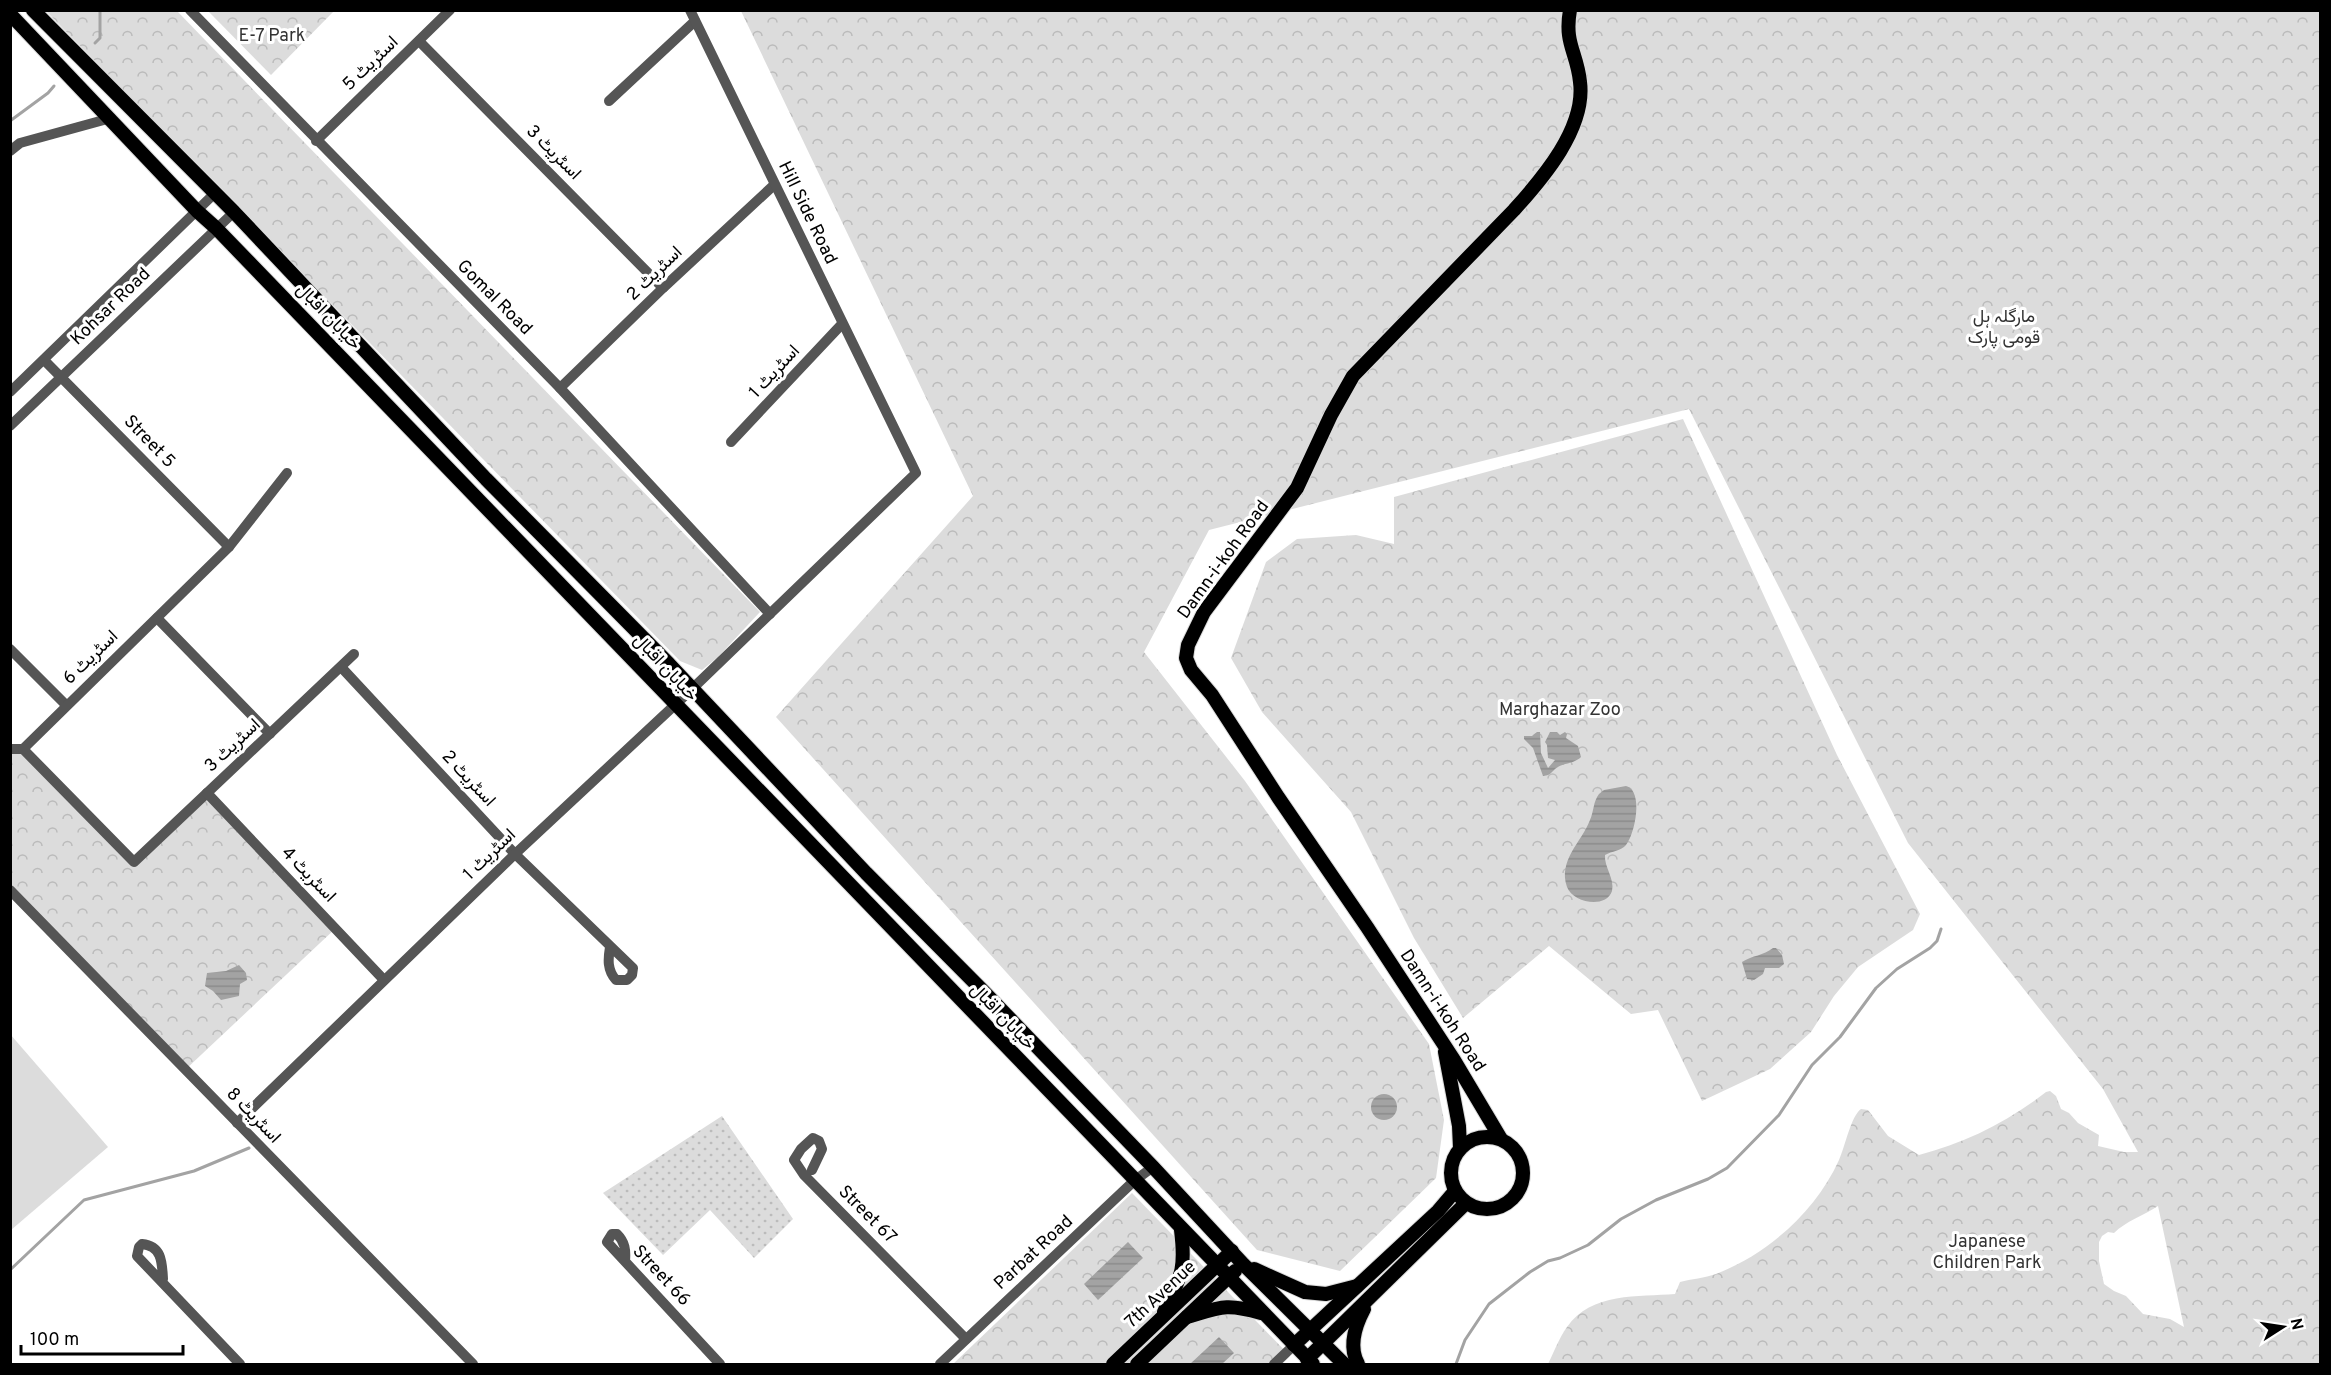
<svg xmlns="http://www.w3.org/2000/svg" width="2331" height="1375" viewBox="0 0 2331 1375" font-family="Overpass,Vazirmatn,sans-serif">
<style>
.forest{fill:url(#forest-crowns);fill-rule:evenodd}
.garden{fill:url(#garden-dots)}
.pitch{fill:#dcdcdc}
.water{fill:url(#water-rules)}
.lines{fill:none;stroke-linecap:round;stroke-linejoin:round}
.stream{stroke:#a3a3a3;stroke-width:3}
.major-casing{stroke:#dbdbdb;stroke-width:16}
.minor{stroke:#555;stroke-width:10}
.major{stroke:#000;stroke-width:14}
.labels{text-anchor:middle;dominant-baseline:central;stroke-width:6;stroke-linejoin:round;paint-order:stroke}
.park-label{font-size:18px;fill:#333;stroke:#fff}
.street-label{font-size:18px;fill:#000;stroke:#fff}
</style>
<defs>
<pattern id="forest-crowns" width="20" height="18" patternUnits="userSpaceOnUse" patternTransform="scale(1.5)"><rect width="20" height="18" fill="#dcdcdc"/><path d="M2 6a3 3 0 1 1 6 0M12 15a3 3 0 1 1 6 0" fill="none" stroke="#bbb"/></pattern>
<pattern id="garden-dots" width="8" height="8" patternUnits="userSpaceOnUse" patternTransform="scale(1.5)"><rect width="8" height="8" fill="#dcdcdc"/><path d="M2 2h.1M6 6h.1" fill="none" stroke="#bbb" stroke-width="1.8" stroke-linecap="round"/></pattern>
<pattern id="water-rules" width="6" height="5" patternUnits="userSpaceOnUse" patternTransform="scale(1.5)"><rect width="6" height="5" fill="#a3a3a3"/><path d="M0 2.5h6" fill="none" stroke="#8b8b8b"/></pattern>
</defs>
<rect width="100%" height="100%" fill="#fff"/>
<g class="forest">
<path d="M46,11H177L760,612L718,657L702,670L680,661Z"/>
<path d="M208,11H334L271,75Z"/>
<path d="M741,11H2320V1364H1548C1554,1352 1559,1338 1567,1327C1591,1292 1639,1297 1675,1294L1680,1282C1691,1279 1705,1278 1716,1274C1768,1254 1816,1211 1839,1160C1845,1147 1851,1116 1861,1109L1868,1110L1888,1136L1919,1155C1965,1143 2008,1122 2046,1092L2050,1091L2056,1096L2061,1109L2069,1113L2078,1123L2099,1135L2098,1146L2124,1152H2138L2103,1089L1908,843L1689,409L1209,530L1144,652L1245,781L1429,1044L1444,1120L1436,1178L1340,1271L1257,1250L776,717L973,496ZM2158,1206L2184,1327L2170,1319L2143,1314L2126,1296L2114,1291L2104,1284L2099,1261V1242L2102,1236L2108,1232L2114,1233C2126,1221 2143,1216 2158,1206Z"/>
<path d="M1683,419L1837,755L1920,914L1913,930L1858,967L1834,996L1811,1032L1770,1069L1702,1101L1658,1010L1631,1014L1549,946L1463,1018L1414,938L1351,812L1262,712L1231,658L1266,562L1297,539L1356,535L1394,544V497Z"/>
<path d="M11,749H23L134,862L207,793L336,928L185,1070L11,890Z"/>
<path d="M1132,1193L1290,1356L1282,1364H953Z"/>
</g>
<path class="garden" d="M722,1116L793,1219L754,1258L710,1210L663,1255L603,1193Z"/>
<path class="pitch" d="M10,1034L108,1147L11,1230H10Z"/>
<g class="water">
<path d="M1537,732H1540L1541,753L1548,768L1555,760L1548,758L1547,745L1545,742L1550,732H1557L1560,735L1565,732L1567,734L1566,738L1578,746L1581,757C1574,764 1562,763 1555,769C1550,774 1550,775 1543,776L1533,748L1524,739V736H1532Z"/>
<path d="M1626,786C1644,791 1635,834 1626,845C1621,851 1612,851 1605,855C1604,867 1615,879 1612,891C1606,909 1573,903 1567,887C1558,860 1581,843 1590,820C1594,811 1593,802 1599,794L1604,790Z"/>
<path d="M1773,948H1776L1782,955L1784,964L1779,968H1765L1763,974L1754,980L1747,979L1742,962C1753,955 1763,956 1773,948Z"/>
<path d="M239,965L246,973L247,980L240,984L239,996L221,1000L213,991L205,986L207,973L226,971Z"/>
<circle cx="1384" cy="1107" r="13"/>
<path d="M1128,1242L1143,1258L1098,1300L1084,1284Z"/>
<path d="M1219,1337L1234,1353L1222,1364H1190Z"/>
</g>
<g class="lines">
<g class="stream">
<path d="M95,43L100,38V10"/>
<path d="M10,121L48,93L54,86"/>
<path d="M10,1270L84,1200L194,1171L249,1148"/>
<path d="M1456,1364L1465,1340L1489,1304L1530,1272L1548,1261L1560,1258L1588,1245L1621,1219L1656,1200L1708,1179L1727,1168L1779,1115L1812,1065L1840,1037L1876,988L1897,969L1930,948L1937,941L1941,929"/>
</g>
<defs>
<g id="major">
<path d="M33,10L234,212L486,479L669,664L866,873L985,993L1153,1167L1243,1264L1344,1364"/>
<path d="M10,14L197,211L216,228L1313,1364"/>
<path d="M1445,1052L1459,1126L1460,1148"/>
<circle cx="1487" cy="1173" r="36"/>
<path d="M1501,1139L1454,1060L1367,927L1278,797L1212,695L1191,670L1186,658L1188,645L1204,612L1297,488L1331,415L1353,376L1514,210C1543,178 1586,128 1580,82C1577,52 1564,44 1570,10"/>
<path d="M1254,1269L1305,1292L1326,1294L1357,1286"/>
<path d="M1164,1312C1181,1276 1186,1271 1181,1230"/>
<path d="M1187,1317C1221,1307 1226,1303 1261,1313"/>
<path d="M1294,1345L1438,1211L1455,1191"/>
<path d="M1307,1359L1466,1203"/>
<path d="M1113,1364L1232,1251"/>
<path d="M1137,1364L1235,1271"/>
<path d="M1358,1364C1348,1346 1355,1326 1364,1309"/>
</g>
</defs>
<use href="#major" class="major-casing"/>
<g class="minor">
<path d="M190,10L560,388L770,614"/>
<path d="M419,41L663,288"/>
<path d="M609,101L695,21"/>
<path d="M316,141L450,10"/>
<path d="M10,151L20,143L111,118"/>
<path d="M44,360L229,547"/>
<path d="M560,388L663,288L774,185"/>
<path d="M10,392L215,193"/>
<path d="M10,426L234,212"/>
<path d="M731,442L842,324"/>
<path d="M157,618L270,734"/>
<path d="M10,649L66,705"/>
<path d="M341,667L515,854L633,968L632,975L627,980H616C607,970 608,959 610,947"/>
<path d="M10,749H23"/>
<path d="M23,749L134,862L354,654"/>
<path d="M23,749L229,547L287,473"/>
<path d="M207,793L384,980"/>
<path d="M10,890L473,1364"/>
<path d="M237,1123L515,854L692,689L916,473L690,10"/>
<path d="M812,1170L822,1149L819,1141L813,1138L801,1149L794,1160L804,1175L966,1339"/>
<path d="M625,1261C626,1250 625,1242 617,1234H612L607,1242L720,1364"/>
<path d="M163,1279C162,1262 162,1246 142,1244L139,1247L137,1256L240,1364"/>
<path d="M940,1364L1134,1181L1153,1167"/>
<path d="M1274,1364L1294,1345"/>
</g>
<use href="#major" class="major"/>
</g>
<g class="labels">
<g class="park-label">
<text x="272" y="36">E-7 Park</text>
<text x="2004" y="317">مارگلہ ہل<tspan x="2004" dy="21">قومی پارک</tspan></text>
<text x="1560" y="710">Marghazar Zoo</text>
<text x="1987" y="1242">Japanese<tspan x="1987" dy="21">Children Park</tspan></text>
</g>
<g class="street-label">
<text transform="translate(371 64) rotate(-44)">اسٹریٹ 5</text>
<text transform="translate(553 153) rotate(45)">اسٹریٹ 3</text>
<text transform="translate(807 213) rotate(64)">Hill Side Road</text>
<text transform="translate(655 274) rotate(-44)">اسٹریٹ 2</text>
<text transform="translate(494 298) rotate(45)">Gomal Road</text>
<text transform="translate(111 307) rotate(-44)">Kohsar Road</text>
<text transform="translate(328 317) rotate(46)">خیابان اقبال</text>
<text transform="translate(775 372) rotate(-47)">اسٹریٹ 1</text>
<text transform="translate(149 442) rotate(46)">Street 5</text>
<text transform="translate(1224 560) rotate(-54)">Damn-i-koh Road</text>
<text transform="translate(91 658) rotate(-44)">اسٹریٹ 6</text>
<text transform="translate(665 668) rotate(47)">خیابان اقبال</text>
<text transform="translate(233 746) rotate(-43)">اسٹریٹ 3</text>
<text transform="translate(468 779) rotate(47)">اسٹریٹ 2</text>
<text transform="translate(490 855) rotate(-44)">اسٹریٹ 1</text>
<text transform="translate(308 875) rotate(46)">اسٹریٹ 4</text>
<text transform="translate(1442 1011) rotate(57)">Damn-i-koh Road</text>
<text transform="translate(1002 1017) rotate(46)">خیابان اقبال</text>
<text transform="translate(253 1116) rotate(46)">اسٹریٹ 8</text>
<text transform="translate(867 1215) rotate(45)">Street 67</text>
<text transform="translate(1034 1253) rotate(-43)">Parbat Road</text>
<text transform="translate(661 1276) rotate(47)">Street 66</text>
<text transform="translate(1161 1295) rotate(-43)">7th Avenue</text>
</g>
</g>
<rect width="2331" height="1375" fill="none" stroke="#000000" stroke-width="24"/>
<g transform="translate(2283 1327) rotate(78)" stroke="#ffffff" stroke-width="4.5" paint-order="stroke">
<path d="M0-4.5L10 22L0 15L-10 22Z" fill="#000000"/>
<text y="-9" font-size="16" font-weight="bold" text-anchor="middle" fill="#000000">N</text>
</g>
<path d="M21 1345v9h162v-9" fill="none" stroke="#000000" stroke-width="3"/>
<text x="30" y="1345" font-size="18" fill="#000000" stroke="#ffffff" stroke-width="4.5" paint-order="stroke">100 m</text>
</svg>
